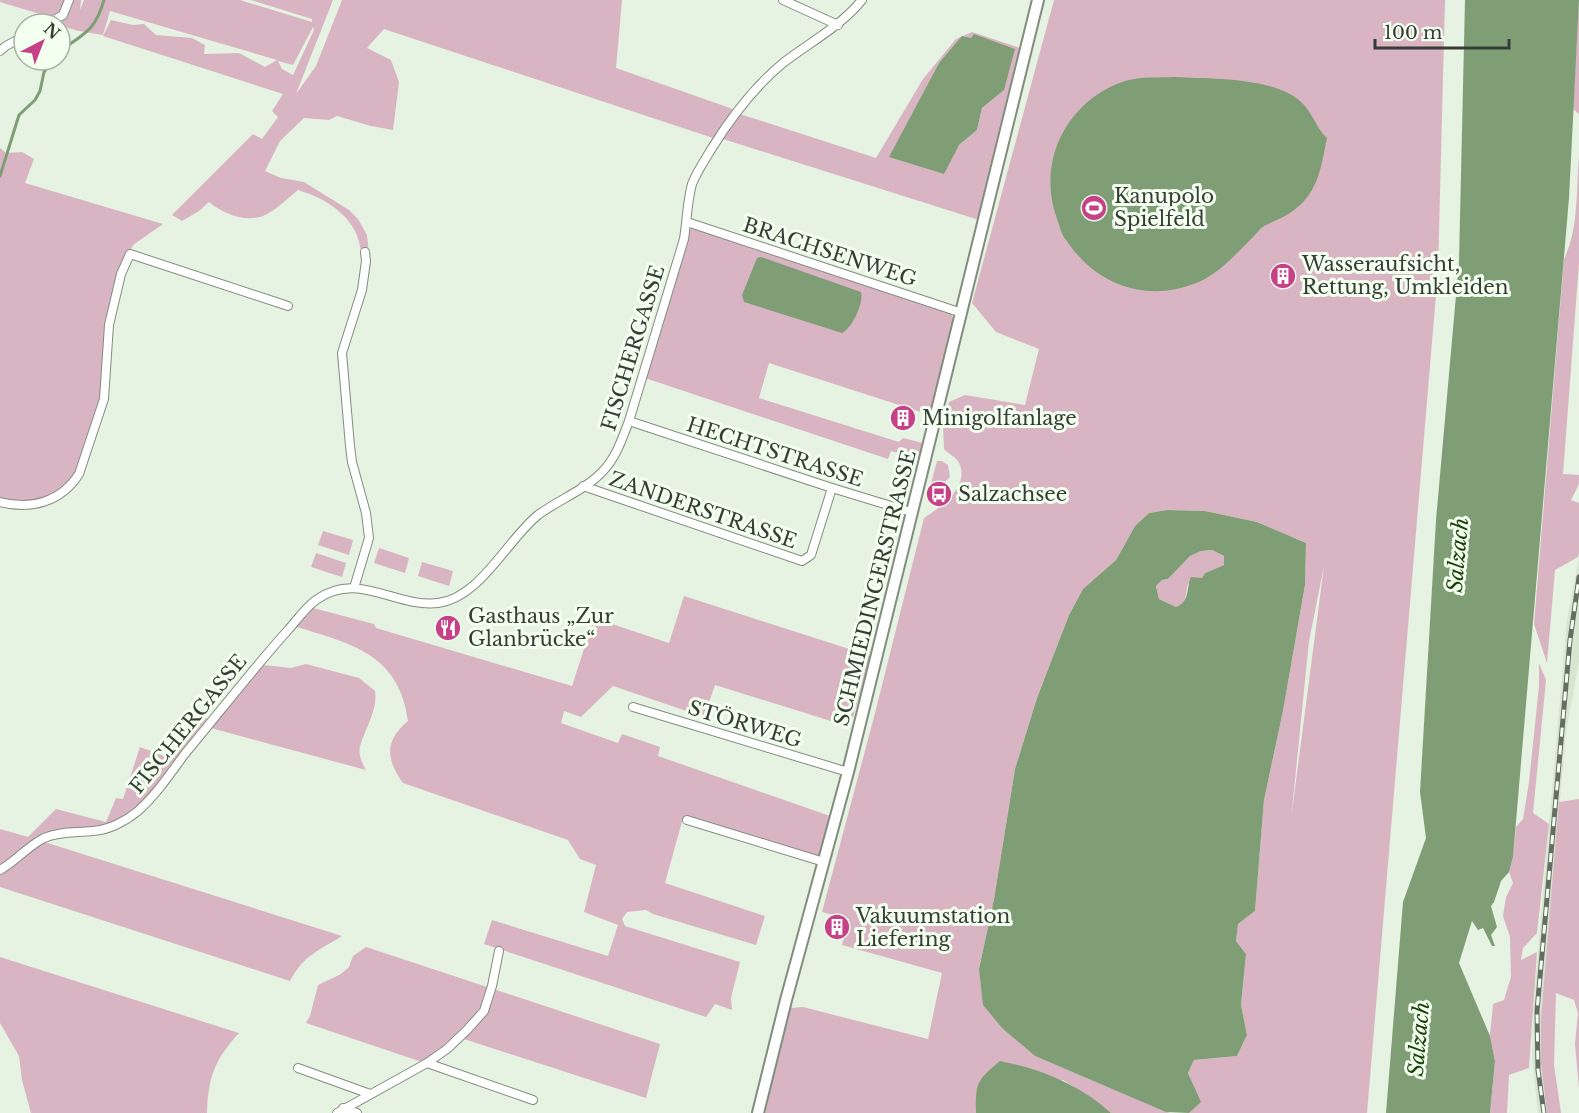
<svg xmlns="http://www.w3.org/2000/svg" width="1579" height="1113" font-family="'Libre Baskerville',serif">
<rect width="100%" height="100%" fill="#e6f2e2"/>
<polygon fill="#d6e6d0" points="1579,558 1579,662 1566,731 1541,1018 1541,1064 1547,1113 1538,1113 1532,1057 1535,986 1564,654 1567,620"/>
<g fill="#d9b5c4" fill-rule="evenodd">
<path d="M0,0H81L80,10L84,0H240L312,22V19L251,0H333L296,94L316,66L342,0H622L616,68L730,108L740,114L876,158L923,79L956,39L972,32L1023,49L979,220L723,139L713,138L384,29L367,48L391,60L399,82L393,130L371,126L337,116L329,120L304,118L280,141L265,171L281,178L304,182L349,210L358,219L367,235L369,254L363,262C361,253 360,241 356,233C345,210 321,197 298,190C288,198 275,211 263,216C245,223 222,213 209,202L199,211L182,221L172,215L253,134L262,139L278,117L272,111L283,94L103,36L111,20L133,25L144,24L156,35L192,38L205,45L204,54L239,53L265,67L277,60L110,11L103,35C88,32 63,31 53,18L0,2ZM313,27L314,30L293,75L282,69L278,61L293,65ZM971,38L1004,90L982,108L977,130L959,145L890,157L939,63Z"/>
<path d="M1054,0H1445L1438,271L1367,1113H1189L1200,1102L1188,1073L1194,1060L1237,1056L1247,1035L1241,1005L1246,954L1236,941L1238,924L1255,911L1264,800L1283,711L1305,585L1306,543L1257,522L1205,511L1167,510L1149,513L1135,526L1116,560L1083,589L1069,615L1037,698L1015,769L994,899L979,969L1003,1029L1035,1056L1170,1113H1111L1063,1080L976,1103V1113H765L790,1008L803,1007L928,1039L942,973L842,945L849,919L822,912L874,717L924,518C941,507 972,485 958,461C955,457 948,453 944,449L943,426L949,402L965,395L1025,405L1039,349L996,332L972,303ZM1324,566L1291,819V820L1309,641Z"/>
<polygon points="1579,0 1579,114 1573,109"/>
<polygon points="0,148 6,153 22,152 34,159 25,183 163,224 133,245 119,273 100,406 76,475 51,497 35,504 0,500"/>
<path d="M1579,156V263L1563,474L1579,475V484L1571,500L1579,503V552L1578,557L1555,570L1547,663L1534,624L1564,259C1579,229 1576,189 1579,156Z"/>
<path d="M693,227L951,313C959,326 935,397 930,415L769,363L759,398L899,442L903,438L923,443L920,459L891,451L888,459L645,378L688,232Z"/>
<polygon points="937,461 942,461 948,465 950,477 927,499"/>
<polygon points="323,531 353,540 349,555 318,545"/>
<polygon points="379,548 409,558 405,573 374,563"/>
<path d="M1212,550L1224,556V565L1205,573L1202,578L1188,584C1185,594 1188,603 1176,607L1159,599L1156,586L1162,580L1168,579L1190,556L1201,551Z"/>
<polygon points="316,553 346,563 342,577 311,567"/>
<polygon points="422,562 453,571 449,586 418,576"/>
<path d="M684,596L871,656L850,727L715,685L704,717L613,686L581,717L564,711L561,723L618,743L622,734L660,747L658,756L830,816L818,858L683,818L665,883L765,916L756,945L653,914L646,910L627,912L622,919L625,926L740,962L731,998L732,1010L715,1004L706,1017L484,944L492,920L608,956L618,925L584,912L596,865L580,859L568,840L403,783C386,759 384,741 408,721C399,654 352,644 297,627L313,608L374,624L376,628L572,686L594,618L669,643Z"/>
<polygon points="1539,663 1546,680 1533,813 1549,824 1537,933 1523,948 1521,960 1537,952 1529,1068 1509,1075 1507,1113 1490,1113 1495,1061 1490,1036 1493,1004 1504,1000 1511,977 1510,937 1503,916 1506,897 1513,883 1509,872 1513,857 1516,827 1523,819 1529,782 1539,686"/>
<path d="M306,664L359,678L375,691C379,715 356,741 360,756C361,761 364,766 366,770L211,728L263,665L291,668Z"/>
<path d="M204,718L210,719L141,804C128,813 115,823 100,827C79,831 54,828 35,839L342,936C318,951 304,955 290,981L0,887V829L28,837L56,809L106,822L116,798L123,799L140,747L172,759Z"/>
<polygon points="1579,799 1579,1089 1575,1044 1578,1013 1574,1000 1556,993 1554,1065 1561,1113 1547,1113 1541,1064 1541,1018 1558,813 1559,802"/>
<polygon points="366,947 660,1044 646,1098 464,1039 459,1034 422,1062 306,1023 310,1016 318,985 341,974 349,967 353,956"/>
<path d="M0,957L239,1033C215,1059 208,1077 207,1113H31L22,1080L19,1056L0,1023Z"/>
</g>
<g fill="#809e76" fill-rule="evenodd">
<polygon points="1465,0 1579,0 1569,198 1513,857 1509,872 1501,881 1494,902 1491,906 1497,927 1491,935 1495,946 1492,946 1483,928 1478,930 1472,921 1459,963 1490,1036 1495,1061 1490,1113 1386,1113 1403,902 1426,838 1420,792 1436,520 1459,262"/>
<polygon points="974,34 1015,49 1004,90 982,108 977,130 959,145 944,174 889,157 939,63 962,36 971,38"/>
<path d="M1175,77C1211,79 1273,77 1300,101C1313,112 1315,127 1327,138C1321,168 1318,195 1290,213C1282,218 1274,221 1266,225C1261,227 1257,233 1253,237C1238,252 1223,269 1205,279C1152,305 1098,288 1066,240C1061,234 1060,226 1057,219C1036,161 1067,100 1125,81C1141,76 1159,78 1175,77Z"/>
<path d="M761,257L861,292C864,303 852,328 842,333L744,302L742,295L757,258Z"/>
<path d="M1167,510L1205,511L1257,522L1306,543L1305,585L1283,711L1264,800L1255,911L1238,924L1236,941L1246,954L1241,1005L1247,1035L1237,1056L1194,1060L1188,1073L1201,1102L1189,1113L1166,1112L1035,1056L1003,1029L983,1005L979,969L994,899L1015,769L1037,698L1069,615L1083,589L1116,560L1135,526L1149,513ZM1212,550L1224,556V565L1205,573L1202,578L1191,577C1186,588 1190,602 1176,607L1159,599L1156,586L1162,580L1168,579L1190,556L1201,551Z"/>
<path d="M1000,1061C1041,1069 1080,1085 1111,1113H976C975,1083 977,1080 1000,1061Z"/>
</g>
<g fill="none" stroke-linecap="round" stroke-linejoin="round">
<g stroke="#809e76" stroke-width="3">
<path d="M60,51C85,33 95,31 104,0"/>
<polyline points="0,176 19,115 35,100 40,91 44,72 53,60"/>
</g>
<g stroke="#828d7e" stroke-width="10">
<g id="street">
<polyline points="783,0 838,25"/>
<polyline points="47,24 63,15 69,0"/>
<polyline points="0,51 6,46 24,36"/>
<polyline points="687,222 962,313"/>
<polyline points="629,421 832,488 911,512"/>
<polyline points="583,486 802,561 811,555 832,488"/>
<path d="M0,502C31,510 61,502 79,474L104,399L109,325L121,274L130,254L288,306"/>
<polyline points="354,588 369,538 366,513 352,462 350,446 342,353 362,290 366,261 365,252"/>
<polyline points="633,707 848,772"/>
<polyline points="687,820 824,862"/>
<path d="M0,870C16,861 28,846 44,838C60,831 77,833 93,831C109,830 126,821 138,811C156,795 170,774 184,755C219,713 252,670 288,630C297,620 305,608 316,600C358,570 395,608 438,603C480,598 507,540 538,515C558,500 585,490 602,472C616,458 622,439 629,421L684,239C687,220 687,203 692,184C697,171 705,160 712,148C732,116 754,87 783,63C810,42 840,27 862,0"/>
<polyline points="427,1063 533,1100"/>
<polyline points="298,1068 370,1094"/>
<polyline points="343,1108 357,1113"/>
<polyline points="337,1113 427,1063 447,1049 467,1030 484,1011 492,986 499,951"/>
</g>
</g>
<g stroke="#828d7e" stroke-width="14">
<polyline id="secondary" points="758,1113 786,1000 848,772 1038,0"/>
</g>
<use href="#street" stroke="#fff" stroke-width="8"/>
<use href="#secondary" stroke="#fff" stroke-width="10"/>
<g stroke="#666d64" stroke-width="5">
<polyline id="rail" points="1544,1113 1538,1070 1537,1011 1570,640 1579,577"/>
</g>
<use href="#rail" stroke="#f3ffef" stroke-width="3" stroke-dasharray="9" stroke-linecap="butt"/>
</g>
<defs>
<g id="stadium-disc" transform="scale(1.35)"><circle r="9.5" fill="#c64288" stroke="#f3ffef"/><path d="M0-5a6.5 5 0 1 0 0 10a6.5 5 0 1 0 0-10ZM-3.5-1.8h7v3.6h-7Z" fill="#fff"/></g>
<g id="building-disc" transform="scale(1.35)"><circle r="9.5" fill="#c64288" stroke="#f3ffef"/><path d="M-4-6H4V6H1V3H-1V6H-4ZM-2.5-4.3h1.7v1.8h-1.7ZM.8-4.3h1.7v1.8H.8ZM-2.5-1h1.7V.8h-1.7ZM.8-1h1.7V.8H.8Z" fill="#fff"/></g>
<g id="bus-disc" transform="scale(1.35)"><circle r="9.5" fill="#c64288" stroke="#f3ffef"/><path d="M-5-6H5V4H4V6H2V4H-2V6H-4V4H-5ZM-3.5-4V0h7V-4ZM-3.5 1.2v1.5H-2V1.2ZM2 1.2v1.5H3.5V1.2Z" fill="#fff"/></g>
<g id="restaurant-disc" transform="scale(1.35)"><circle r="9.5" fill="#c64288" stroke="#f3ffef"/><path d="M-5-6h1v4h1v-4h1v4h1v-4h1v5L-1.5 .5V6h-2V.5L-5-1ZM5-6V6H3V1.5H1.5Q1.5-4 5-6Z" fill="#fff"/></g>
</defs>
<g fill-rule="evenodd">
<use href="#stadium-disc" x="1094" y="208"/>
<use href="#building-disc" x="1283" y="276"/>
<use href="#building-disc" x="903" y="418"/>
<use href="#bus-disc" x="939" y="494"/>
<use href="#restaurant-disc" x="448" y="628"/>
<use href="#building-disc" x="837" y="927"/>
</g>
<g text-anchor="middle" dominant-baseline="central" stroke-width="6" stroke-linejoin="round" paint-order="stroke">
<g font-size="20" fill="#373c36" stroke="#f3ffef" text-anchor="start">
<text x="1114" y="196">Kanupolo<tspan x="1114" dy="23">Spielfeld</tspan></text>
<text x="1302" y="264">Wasseraufsicht,<tspan x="1302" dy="23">Rettung, Umkleiden</tspan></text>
<text x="922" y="418">Minigolfanlage</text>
<text x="958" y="494">Salzachsee</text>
<text x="468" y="616">Gasthaus „Zur<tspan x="468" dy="23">Glanbrücke“</tspan></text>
<text x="856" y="916">Vakuumstation<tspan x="856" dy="23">Liefering</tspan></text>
</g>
<g font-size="20" fill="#373c36" stroke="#f3ffef">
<text transform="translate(830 252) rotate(18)">BRACHSENWEG</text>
<text transform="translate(633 348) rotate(-73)">FISCHERGASSE</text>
<text transform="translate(775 452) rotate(18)">HECHTSTRASSE</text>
<text transform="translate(703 510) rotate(19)">ZANDERSTRASSE</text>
<text transform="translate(875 588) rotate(-76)">SCHMIEDINGERSTRASSE</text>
<text transform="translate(188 724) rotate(-51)">FISCHERGASSE</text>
<text transform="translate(745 724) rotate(17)">STÖRWEG</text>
</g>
<g font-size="21" font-style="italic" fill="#194206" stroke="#f3ffef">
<text transform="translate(1458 555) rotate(-85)">Salzach</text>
<text transform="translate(1419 1039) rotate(-85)">Salzach</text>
</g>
</g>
<g transform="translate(42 42) rotate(42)"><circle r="28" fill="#f3ffef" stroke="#a8b1a5" stroke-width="1.5"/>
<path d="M0-4.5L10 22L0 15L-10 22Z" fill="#c64288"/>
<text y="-9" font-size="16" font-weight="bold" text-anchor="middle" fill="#373c36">N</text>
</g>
<path d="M1375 39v9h134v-9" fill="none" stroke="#373c36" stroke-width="3"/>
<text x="1384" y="39" font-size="18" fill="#373c36" stroke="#f3ffef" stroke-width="4.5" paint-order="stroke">100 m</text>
</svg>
